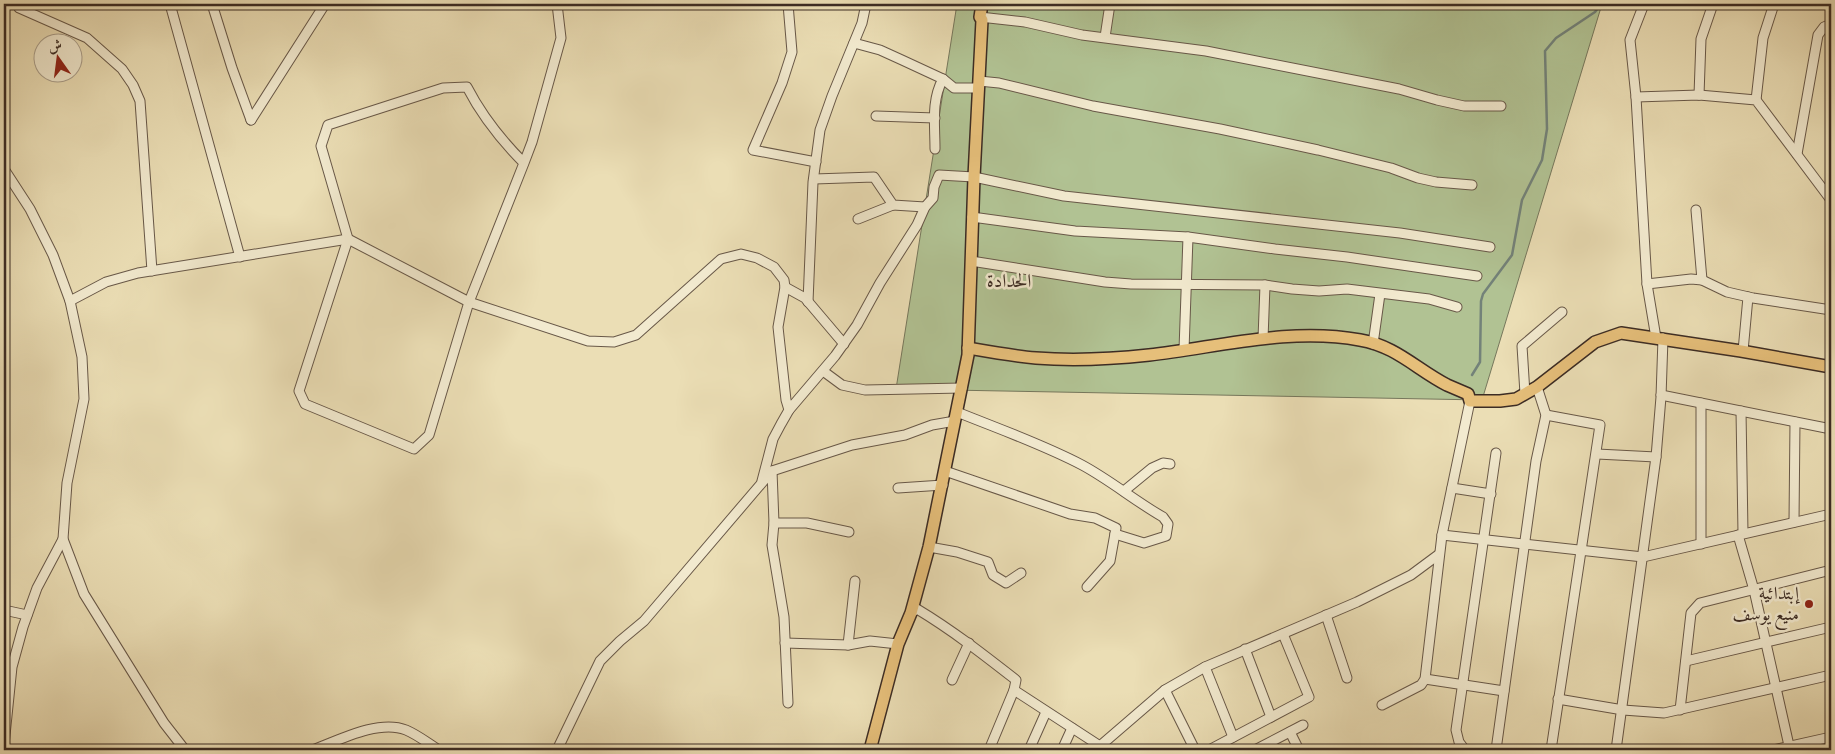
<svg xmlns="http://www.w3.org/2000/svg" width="1835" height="754" font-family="'IM FELL English',Amiri,serif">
<rect width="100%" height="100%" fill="#ebdeb5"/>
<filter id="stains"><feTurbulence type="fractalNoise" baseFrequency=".004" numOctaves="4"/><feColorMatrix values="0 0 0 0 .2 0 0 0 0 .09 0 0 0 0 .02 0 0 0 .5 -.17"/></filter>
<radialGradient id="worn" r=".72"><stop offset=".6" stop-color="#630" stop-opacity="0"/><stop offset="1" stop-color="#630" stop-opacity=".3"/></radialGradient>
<polygon fill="#b1c293" stroke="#76775c" points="957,4 1602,4 1482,400 896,389"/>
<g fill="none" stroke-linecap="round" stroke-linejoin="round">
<polyline stroke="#738279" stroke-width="2.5" points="1472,375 1480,362 1481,301 1483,294 1512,255 1522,200 1542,160 1547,129 1545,51 1556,38 1595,12 1601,4"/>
<g stroke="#685848" stroke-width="11">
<g id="minor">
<polyline points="21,4 19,8 87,38 122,69 133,85 140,101 152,271"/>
<polyline points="170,4 240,257"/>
<polyline points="212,4 232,68 251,120"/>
<polyline points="788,4 792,52 782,83 753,150 816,162"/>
<polyline points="1644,4 1630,40 1636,97 1647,284 1656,338"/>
<polyline points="980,17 1025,22 1082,35 1206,51 1399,89 1437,100 1464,106 1501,106"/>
<polyline points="1105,37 1110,4"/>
<polyline points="854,43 880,50 902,60 943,79 954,88 979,88"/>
<polyline points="979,81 999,83 1093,106 1220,129 1318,150 1391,168 1418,178 1436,182 1472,185"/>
<polyline points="1699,95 1701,39 1713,4"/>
<polyline points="1636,97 1699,95 1756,100 1831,200"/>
<polyline points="1756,100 1763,38 1774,4"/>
<polyline points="876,116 935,118"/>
<polyline points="251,120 325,4"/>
<path d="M935,149C935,125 931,100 943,79"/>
<polyline points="1797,154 1818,35 1824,27 1831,24"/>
<path d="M524,163C501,140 482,116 467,87L443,88L328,125L321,146L348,239L299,391L305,404L414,449L429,435L469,302L524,163L532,142L561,38L557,4"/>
<polyline points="4,169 30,209 53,255 70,301 82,357 84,399 67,483 63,539 84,594 164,723 185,750"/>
<polyline points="814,179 874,177 893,205 925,207"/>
<polyline points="1696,210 1702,280"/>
<polyline points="972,217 1075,231 1188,237 1275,249 1347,257 1477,276"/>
<polyline points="858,219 893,205"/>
<polyline points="971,261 1105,282 1131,284 1265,285 1292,289 1319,291 1347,289 1429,299 1457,307"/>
<polyline points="1647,284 1691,279 1702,280 1727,292 1753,298 1831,310"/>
<polyline points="785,287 805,298 844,344"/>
<polyline points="70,301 106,282 138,273 348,239 469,302 588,341 614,342 636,335 721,259 741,254 757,258 774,267 784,280 785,287 778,327 786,400 789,410"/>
<polyline points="808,302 813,182 820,130 832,96 862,23 866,4"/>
<polyline points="1263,339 1265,285"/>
<polyline points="1373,344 1380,294"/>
<polyline points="1184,350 1188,237"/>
<polyline points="1743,351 1748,297"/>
<polyline points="823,371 842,385 865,390 962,388"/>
<polyline points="1525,394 1522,346 1562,312"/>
<polyline points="1661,395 1831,429"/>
<polyline points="1741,411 1743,533"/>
<path d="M957,412C999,429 1042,444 1082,465C1110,480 1135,501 1163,517L1168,524L1166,536L1144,543L1115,534"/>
<polyline points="1546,415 1600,425 1551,750"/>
<polyline points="1597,454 1656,457"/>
<polyline points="772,471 774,523 772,545 784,617 788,703"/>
<polyline points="945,471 1070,514 1095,518 1116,528 1110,561 1087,587"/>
<polyline points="762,481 773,439 781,424 789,410 835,356 857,325 880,283 917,225 925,207 933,198 934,187 939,175 974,177 1064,196 1400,233 1490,247"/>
<polyline points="898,488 943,485"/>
<polyline points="1452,488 1491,494"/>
<polyline points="1124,491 1152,468 1163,463 1170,464"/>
<polyline points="1794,522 1795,422"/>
<polyline points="774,523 807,523 849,532"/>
<polyline points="1442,535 1643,557 1831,514"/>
<polyline points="1738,535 1754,590 1790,750"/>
<polyline points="1701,544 1701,403"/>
<polyline points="929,547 957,552 988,562 993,575 1006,583 1021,573"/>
<polyline points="4,610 27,615"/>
<path d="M911,613L917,609C952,630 984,655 1016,680L1014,690L1100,746L1101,750"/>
<polyline points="1326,615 1347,678"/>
<polyline points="785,643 848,645 870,641 898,644"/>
<polyline points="848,645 855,581"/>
<polyline points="1245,649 1271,717"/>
<polyline points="1686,661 1831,627"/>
<polyline points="1205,667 1233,737"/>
<polyline points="1425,679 1504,691"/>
<polyline points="952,680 969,643"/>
<polyline points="1165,690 1195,750"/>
<polyline points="1558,699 1623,710 1664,713 1831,675"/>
<polyline points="1382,705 1421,685 1425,679 1442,535 1470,401"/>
<polyline points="1680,710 1691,613 1700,603 1831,570"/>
<polyline points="1290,732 1299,750"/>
<polyline points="4,745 12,667 23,627 37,588 63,539"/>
<polyline points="1100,746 1165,690 1205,667 1357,602 1411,575 1438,555"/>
<path d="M313,750C339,740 379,719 406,730C418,735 429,744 439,750"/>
<polyline points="557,750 600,661 620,641 644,621 772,471 852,445 905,435 932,425 955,421"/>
<polyline points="989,750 1014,690"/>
<polyline points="1029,750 1046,712"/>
<polyline points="1062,750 1072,728"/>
<polyline points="1209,750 1309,697 1283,634"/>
<polyline points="1255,750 1303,725"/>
<polyline points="1465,750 1459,742 1456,730 1496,453"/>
<polyline points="1496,750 1536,461 1546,415 1537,387"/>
<polyline points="1616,750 1656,457 1661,397 1663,338"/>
<polyline points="1773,750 1831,737"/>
</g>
</g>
<g stroke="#3c2c24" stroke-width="14">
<g id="major">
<path d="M968,348C991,352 1013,356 1036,358C1073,361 1112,359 1149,355C1219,347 1290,327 1360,340C1396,346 1416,369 1447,385C1454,388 1461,391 1468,394L1470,401H1500L1516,399L1537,387L1595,342L1621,333L1741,351L1831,367"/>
<polyline points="870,750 898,644 911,613 929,547 968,355 974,177 982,20 980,17 982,4"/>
</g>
</g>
<use href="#minor" stroke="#f2eacf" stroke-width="9"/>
<use href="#major" stroke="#e6bf7a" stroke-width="11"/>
</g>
<circle fill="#8f2418" stroke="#f2eacf" stroke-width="2" cx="1809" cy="604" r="5"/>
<g text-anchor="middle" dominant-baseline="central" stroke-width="5" stroke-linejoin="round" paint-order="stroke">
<g font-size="18" fill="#3c2c24" stroke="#f2eacf" text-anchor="end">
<text x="1799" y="594">إبتدائية<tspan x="1799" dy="21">منيع يوسف</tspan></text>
</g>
<g font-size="19" fill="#3c2c24" stroke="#f2eacf">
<text x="1009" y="282">الحدادة</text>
</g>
</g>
<rect width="1835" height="754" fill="none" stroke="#ebdeb5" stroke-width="20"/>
<rect x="5" y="5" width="1825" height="744" fill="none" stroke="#3c2c24" stroke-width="2.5"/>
<rect x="10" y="10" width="1815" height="734" fill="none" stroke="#3c2c24"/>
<g transform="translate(58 58) rotate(346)"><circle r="24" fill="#f2eacf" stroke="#a99e8b"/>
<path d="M0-4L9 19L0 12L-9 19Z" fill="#8f2418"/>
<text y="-8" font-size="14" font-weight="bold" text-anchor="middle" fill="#3c2c24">ش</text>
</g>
<rect width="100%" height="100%" filter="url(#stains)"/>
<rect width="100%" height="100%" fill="url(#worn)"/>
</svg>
